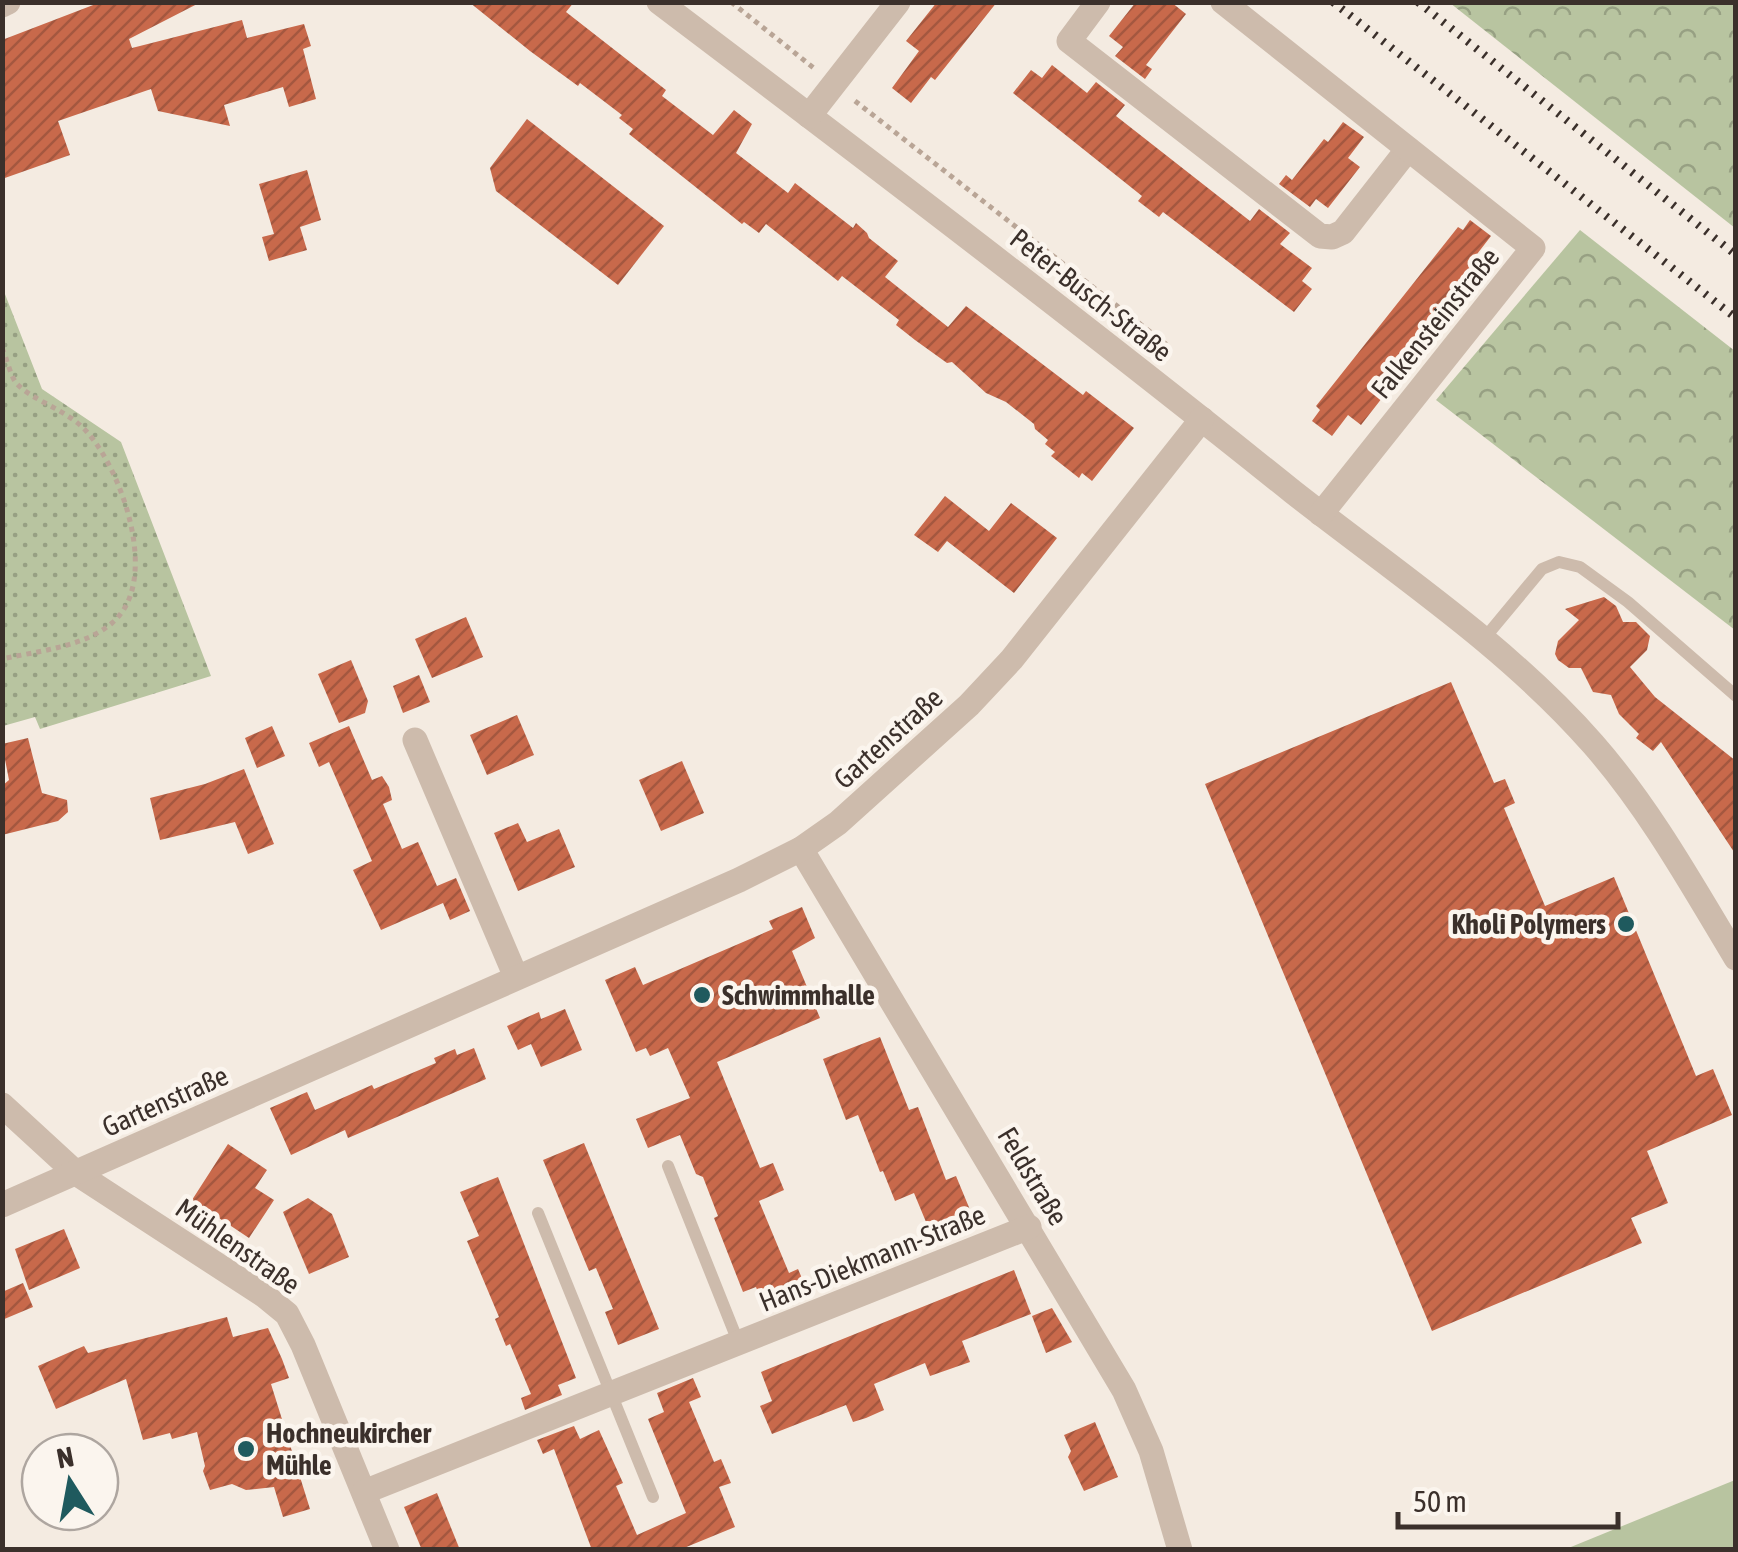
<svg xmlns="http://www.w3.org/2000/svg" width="1738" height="1552" font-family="'Asap Condensed',sans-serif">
<defs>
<pattern id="grass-dots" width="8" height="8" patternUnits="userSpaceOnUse" patternTransform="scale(2.5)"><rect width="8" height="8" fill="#b8c4a0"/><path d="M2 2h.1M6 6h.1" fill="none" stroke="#97a083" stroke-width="1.8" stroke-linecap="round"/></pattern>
<pattern id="forest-crowns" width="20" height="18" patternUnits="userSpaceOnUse" patternTransform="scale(2.5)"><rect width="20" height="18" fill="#b8c4a0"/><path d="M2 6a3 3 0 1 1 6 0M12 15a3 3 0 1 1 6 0" fill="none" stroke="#97a083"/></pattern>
<pattern id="building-hatch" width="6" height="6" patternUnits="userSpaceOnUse" patternTransform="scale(2.5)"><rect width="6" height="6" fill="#c8694b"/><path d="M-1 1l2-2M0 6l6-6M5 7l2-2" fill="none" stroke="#a4573f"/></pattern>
</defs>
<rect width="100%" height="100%" fill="#f4ebe1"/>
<polygon fill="url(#grass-dots)" points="3,289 42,389 121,442 211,676 40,729 35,717 3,726"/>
<g fill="url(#forest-crowns)">
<polygon points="1450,3 1735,3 1735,228"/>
<polygon points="1580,230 1735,351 1735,630 1436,400"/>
</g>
<polygon fill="#b8c4a0" points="1735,1480 1735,1549 1566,1549"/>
<g fill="url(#building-hatch)">
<polygon points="101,2 201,2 129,39 132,48 242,20 247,38 304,24 311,46 303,49 316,99 289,107 283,87 224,105 230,126 158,111 151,89 58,121 70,155 2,179 2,40"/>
<polygon points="469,2 574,2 566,12 666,90 662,96 713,135 734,110 752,124 736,153 788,193 795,183 853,228 856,223 867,233 869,238 898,261 885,277 948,327 966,306 1083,395 1086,391 1134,428 1092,481 1082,473 1079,478 1051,456 1055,452 1045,444 1048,440 1035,429 1034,424 1006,402 986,393 952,362 947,363 915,340 896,325 899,320 842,276 838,281 766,224 759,233 744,222 742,224 629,134 633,129 619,118 622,115 580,83 578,86 530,51"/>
<polygon points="937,2 997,2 935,80 931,77 911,103 892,88 919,51 906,41"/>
<polygon points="1136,2 1171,2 1186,14 1146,65 1152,69 1145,79 1115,56 1123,47 1109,36"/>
<polygon points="1052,65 1087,93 1096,82 1125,105 1116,116 1250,221 1259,209 1290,233 1280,244 1312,268 1302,281 1312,289 1294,312 1163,212 1159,217 1138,201 1142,196 1013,93 1031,70 1042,78"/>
<polygon points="527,119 664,226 618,285 496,191 490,168"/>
<polygon points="1343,122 1364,137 1348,158 1360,167 1328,208 1316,199 1310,207 1279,184 1286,175 1292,180 1324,139 1328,142"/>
<polygon points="307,170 321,220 300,227 307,250 269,261 262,237 274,234 259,184"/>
<polygon points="1470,220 1491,236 1474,258 1485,266 1361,425 1348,415 1332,436 1312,421 1320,410 1316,406 1458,227 1463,230"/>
<polygon points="945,496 989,531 1011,503 1057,538 1014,593 947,541 938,552 914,535"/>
<polygon points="1604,597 1616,606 1623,622 1636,622 1650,636 1647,650 1630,667 1655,697 1736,761 1736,855 1661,742 1653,751 1636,738 1639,734 1619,714 1611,695 1593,692 1581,668 1569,668 1558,660 1555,654 1558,641 1579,620 1565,609"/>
<polygon points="466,617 483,657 432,678 415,639"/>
<polygon points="351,660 368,701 365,713 339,723 318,674"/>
<polygon points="419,675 430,702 403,713 393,686"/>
<polygon points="1451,682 1494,783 1505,779 1515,803 1504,808 1545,906 1614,877 1696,1076 1713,1069 1732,1115 1647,1151 1668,1203 1631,1218 1642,1243 1432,1331 1205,784"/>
<polygon points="517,715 534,755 487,775 470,735"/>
<polygon points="272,726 285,756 257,768 245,738"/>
<polygon points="349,726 372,780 382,776 389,787 392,800 383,804 402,849 418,842 437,886 456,878 470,911 450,920 443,903 381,930 353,870 372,861 329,762 319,767 309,743"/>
<polygon points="28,738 42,793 67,800 68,812 58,821 2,835 2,786 9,780 2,744"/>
<polygon points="682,761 704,813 661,831 639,780"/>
<polygon points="244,769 274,844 248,854 235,822 160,840 150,798 205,784"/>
<polygon points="518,823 527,842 559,829 575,867 518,891 494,833"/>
<polygon points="802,907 815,938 792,951 820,1018 717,1062 760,1168 773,1163 784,1190 759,1201 789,1273 798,1269 807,1290 764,1308 756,1287 743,1292 714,1218 718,1216 703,1177 696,1174 680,1135 648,1148 636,1119 690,1098 668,1048 650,1056 646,1048 636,1052 605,980 635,967 643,985 773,929 769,921"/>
<polygon points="565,1009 582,1050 541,1067 531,1044 518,1050 507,1026 539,1012 541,1019"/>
<polygon points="880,1037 909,1110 918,1107 946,1180 956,1176 973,1217 931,1234 914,1193 895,1201 883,1171 880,1172 858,1115 846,1120 823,1059"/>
<polygon points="474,1048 486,1079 348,1138 345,1130 291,1155 270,1108 307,1092 315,1110 372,1085 374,1089 436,1063 434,1058 455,1049 457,1055"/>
<polygon points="584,1143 659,1329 618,1345 605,1312 613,1309 596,1268 589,1271 543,1160"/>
<polygon points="228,1144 267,1170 255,1188 274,1200 249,1238 192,1200"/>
<polygon points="498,1177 576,1378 558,1385 562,1395 525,1410 521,1398 531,1394 510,1344 506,1346 495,1319 499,1317 467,1241 479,1236 460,1192"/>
<polygon points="308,1198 332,1214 349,1257 309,1274 283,1212"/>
<polygon points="64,1229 80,1268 29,1290 15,1249"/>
<polygon points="1014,1270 1031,1314 962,1341 970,1362 930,1376 925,1363 874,1384 884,1410 866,1418 853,1422 846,1405 772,1434 760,1406 772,1401 761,1372"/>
<polygon points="23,1283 33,1307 2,1320 2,1292"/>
<polygon points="1052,1308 1072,1342 1046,1353 1032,1316"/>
<polygon points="227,1317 233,1337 268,1328 282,1359 289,1378 271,1384 310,1509 283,1517 274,1487 246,1490 232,1484 210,1490 203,1471 205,1466 197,1432 172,1439 170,1433 143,1440 126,1379 56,1409 38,1366 84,1346 88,1353"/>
<polygon points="693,1378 701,1397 689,1402 714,1462 721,1459 731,1483 719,1487 735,1527 679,1550 592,1550 554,1449 543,1454 537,1440 574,1426 580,1439 599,1430 623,1483 616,1486 637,1535 686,1513 648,1419 664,1412 657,1393"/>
<polygon points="1095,1422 1118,1477 1084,1491 1068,1457 1071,1451 1064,1435"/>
<polygon points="437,1493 460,1550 422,1550 404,1507"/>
</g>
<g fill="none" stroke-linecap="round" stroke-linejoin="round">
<g stroke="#b9a596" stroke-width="5" stroke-dasharray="5 5" stroke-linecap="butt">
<polyline points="731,2 815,69"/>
<polyline points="855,101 1167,345 1165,358"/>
<path d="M2,348C7,358 10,376 17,384C33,401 68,410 87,432C123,472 161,582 112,623C84,647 38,651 2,659"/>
</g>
<g stroke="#cdbbac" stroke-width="12">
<polyline points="1483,640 1542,569 1559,562 1580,567 1628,602 1736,696"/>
<polyline points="668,1166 739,1344"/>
<polyline points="538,1213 653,1497"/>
</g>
<g stroke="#cdbbac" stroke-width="25">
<path d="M659,2C872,163 1085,325 1293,492C1395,572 1507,646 1593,744C1650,809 1692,885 1736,958"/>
<polyline points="1098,2 1069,41 1320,236 1332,237 1343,232 1408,149"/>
<polyline points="1223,2 1533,248 1321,514"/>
<polyline points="2,5 8,2"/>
<polyline points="809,116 898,2"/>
<polyline points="415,740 516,977"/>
<polyline points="801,849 1124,1390 1151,1451 1180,1550"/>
<polyline points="2,1105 76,1173 265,1296 287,1314 303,1345 387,1550"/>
<polyline points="2,1205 739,880 801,849 838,823 969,705 1012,659 1202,419"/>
<polyline points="364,1492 1029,1227"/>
</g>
<g stroke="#3b302b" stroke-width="8" stroke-dasharray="2.5 8" stroke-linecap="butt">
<polyline points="1333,2 1736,318"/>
<polyline points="1418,2 1736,255"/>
</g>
</g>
<g fill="#1f5a5e" stroke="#fbf5ee" stroke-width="4">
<circle cx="1626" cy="924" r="10"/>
<circle cx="702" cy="995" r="10"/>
<circle cx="246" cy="1449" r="10"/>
</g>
<g text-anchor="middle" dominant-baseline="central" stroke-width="9" stroke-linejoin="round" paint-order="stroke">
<g font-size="28" fill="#3b302b" stroke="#fbf5ee">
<text transform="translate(1091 295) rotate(38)">Peter-Busch-Straße</text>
<text transform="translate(1435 323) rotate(-51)">Falkensteinstraße</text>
<text transform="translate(888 738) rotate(-42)">Gartenstraße</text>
<text transform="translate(165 1101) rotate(-24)">Gartenstraße</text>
<text transform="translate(1033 1176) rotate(59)">Feldstraße</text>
<text transform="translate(238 1246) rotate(35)">Mühlenstraße</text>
<text transform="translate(872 1258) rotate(-22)">Hans-Diekmann-Straße</text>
</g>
<g font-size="28" font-weight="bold" fill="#3b302b" stroke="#fbf5ee" text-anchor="start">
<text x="1606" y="924" text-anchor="end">Kholi Polymers</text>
<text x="722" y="995">Schwimmhalle</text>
<text x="266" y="1433">Hochneukircher<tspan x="266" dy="32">Mühle</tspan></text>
</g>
</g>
<rect width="1738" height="1552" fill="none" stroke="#3b302b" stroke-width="10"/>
<g transform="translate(70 1482) rotate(349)"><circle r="48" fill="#fbf5ee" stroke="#aea6a0" stroke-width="2.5"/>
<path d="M0-8L18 38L0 25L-18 38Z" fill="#1f5a5e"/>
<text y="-15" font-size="28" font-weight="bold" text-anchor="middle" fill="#3b302b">N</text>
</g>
<path d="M1398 1512v15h220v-15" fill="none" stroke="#3b302b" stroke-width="5"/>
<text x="1413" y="1512" font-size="30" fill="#3b302b" stroke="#fbf5ee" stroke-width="8" paint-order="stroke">50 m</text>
</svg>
